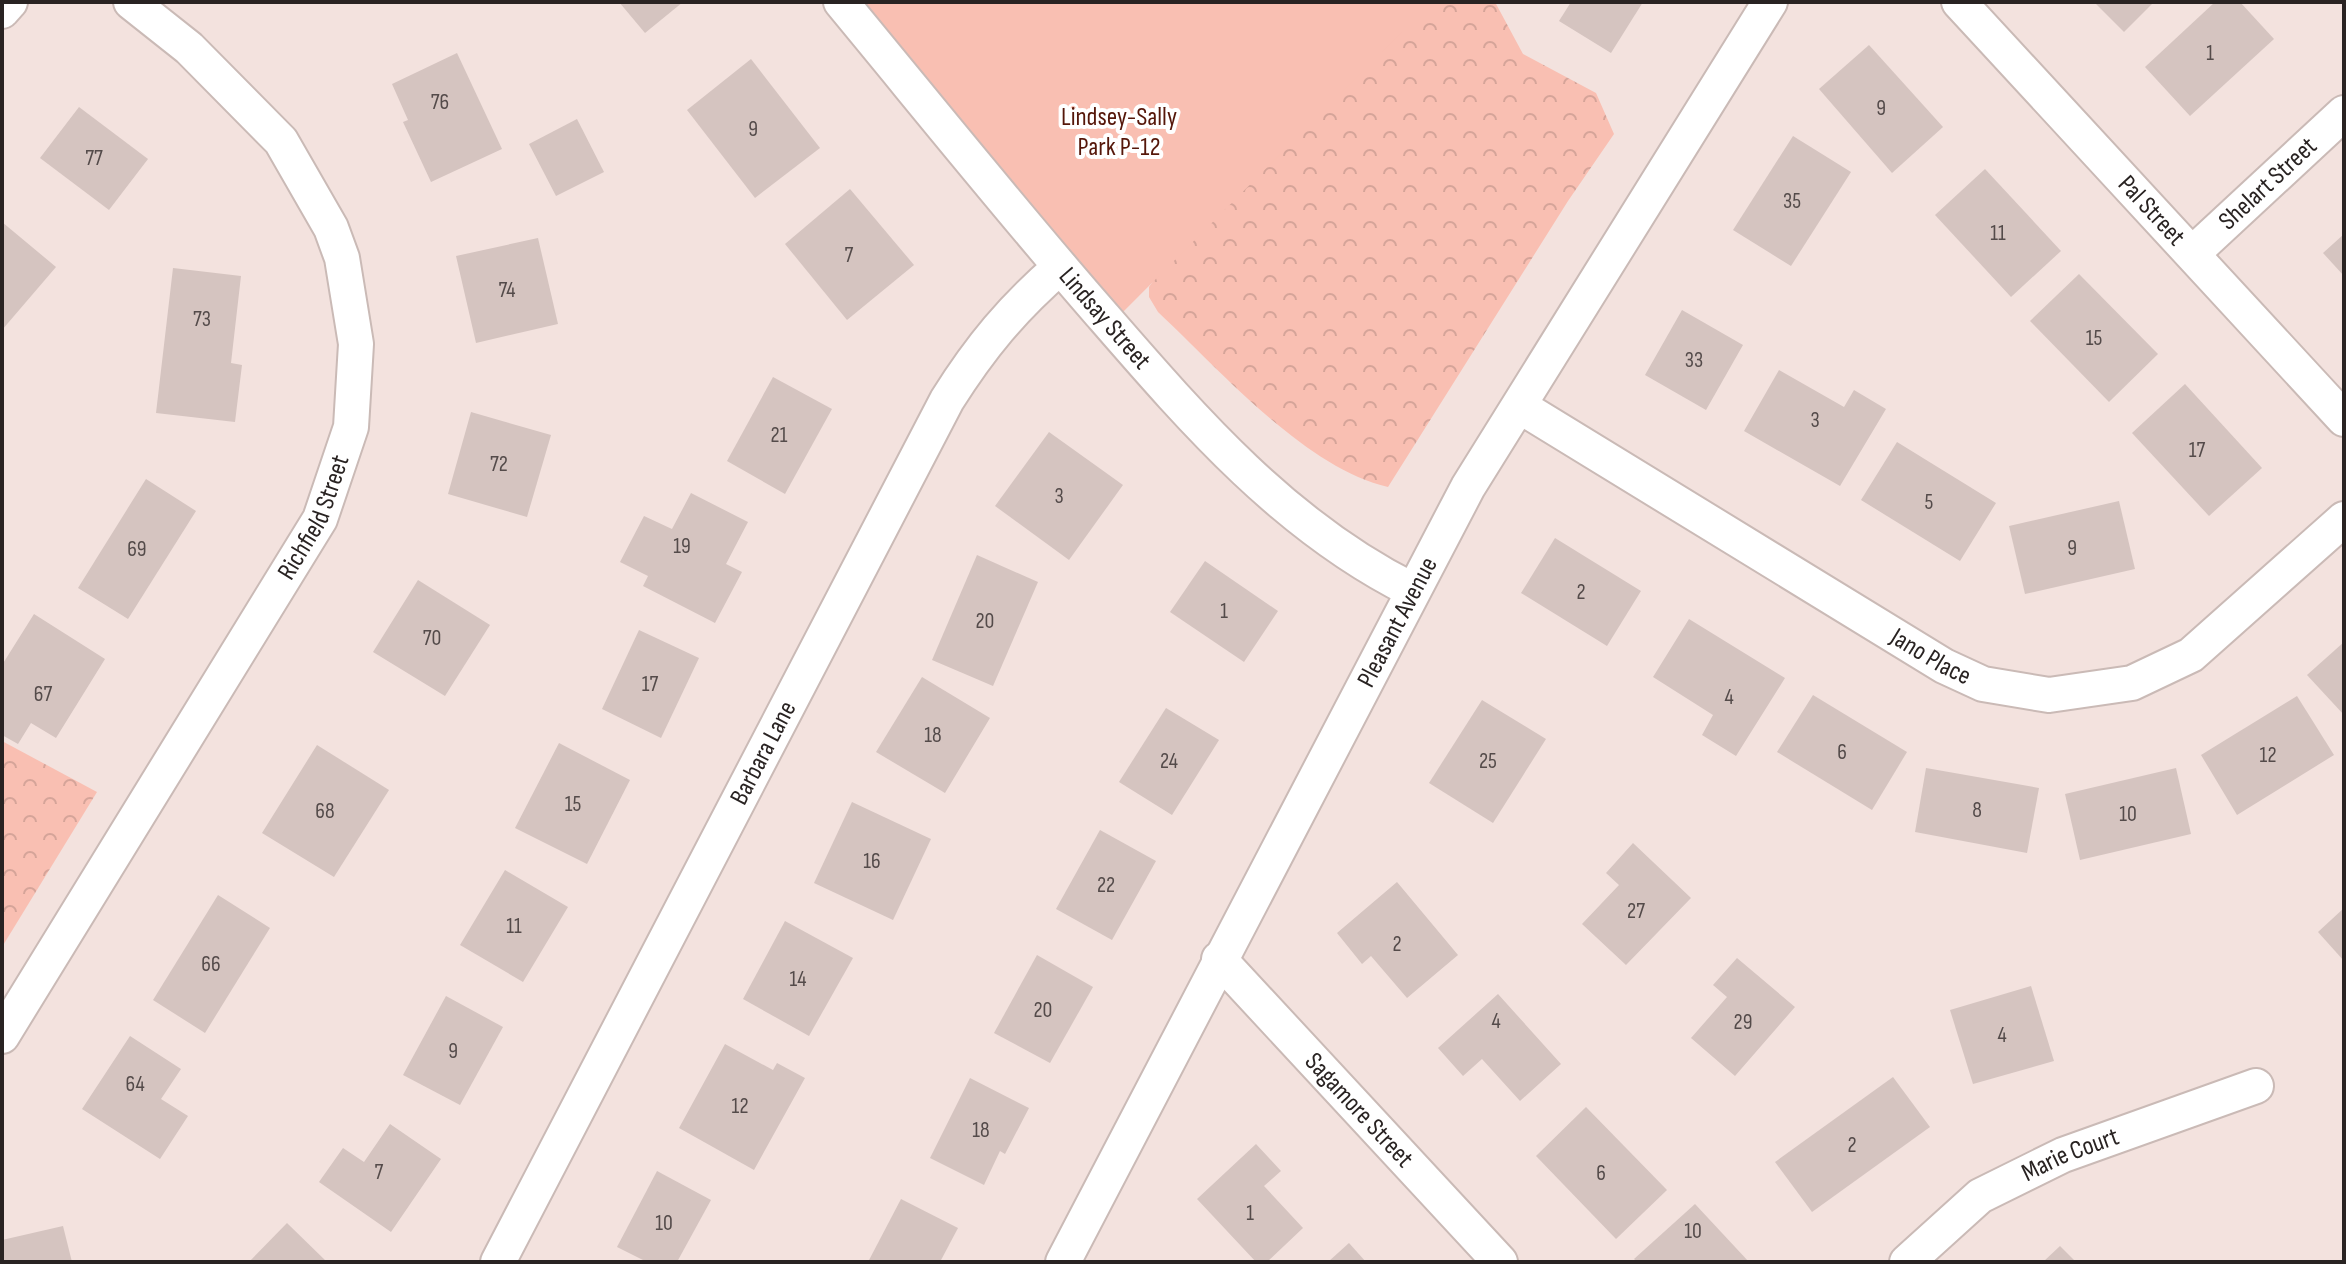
<svg xmlns="http://www.w3.org/2000/svg" width="2346" height="1264" font-family="'Sofia Sans Condensed',sans-serif">
<defs>
<pattern id="forest-crowns" width="20" height="18" patternUnits="userSpaceOnUse" patternTransform="scale(2)"><rect width="20" height="18" fill="#f9bfb2"/><path d="M2 6a3 3 0 1 1 6 0M12 15a3 3 0 1 1 6 0" fill="none" stroke="#d5a499"/></pattern>
</defs>
<rect width="100%" height="100%" fill="#f3e2de"/>
<g fill="url(#forest-crowns)">
<path d="M1349,2H1495L1523,54L1596,93L1614,134L1568,201L1388,487C1305,468 1220,370 1158,312L1149,297V287Z"/>
<polygon points="2,741 97,792 2,947"/>
</g>
<polygon fill="#f9bfb2" points="845,2 1432,2 1110,325"/>
<g fill="#d5c4c0">
<polygon points="619,2 683,2 645,33"/>
<polygon points="1571,2 1643,2 1611,53 1559,21"/>
<polygon points="2094,2 2154,2 2124,32"/>
<polygon points="2215,2 2240,2 2274,39 2190,116 2145,67"/>
<polygon points="1869,45 1943,127 1892,173 1819,89"/>
<polygon points="457,53 502,149 431,182 403,122 408,120 392,84"/>
<polygon points="751,59 820,148 755,198 687,110"/>
<polygon points="79,107 148,159 109,210 40,158"/>
<polygon points="577,119 604,172 556,196 529,144"/>
<polygon points="1793,136 1851,172 1791,266 1733,230"/>
<polygon points="1985,169 2061,251 2011,297 1935,215"/>
<polygon points="850,189 914,265 847,320 785,244"/>
<polygon points="2,222 56,267 2,330"/>
<polygon points="2344,234 2344,276 2323,253"/>
<polygon points="538,238 558,324 476,343 456,256"/>
<polygon points="173,268 241,276 231,363 242,365 235,422 156,413"/>
<polygon points="2079,274 2158,354 2109,402 2030,321"/>
<polygon points="1682,310 1743,345 1706,410 1645,375"/>
<polygon points="1779,370 1844,407 1854,390 1886,409 1840,486 1744,431"/>
<polygon points="773,377 832,409 785,494 727,461"/>
<polygon points="2185,384 2262,468 2209,516 2132,433"/>
<polygon points="471,412 551,435 527,517 448,494"/>
<polygon points="1049,432 1123,485 1069,560 995,506"/>
<polygon points="1897,442 1996,503 1960,561 1861,500"/>
<polygon points="146,479 196,511 128,619 78,588"/>
<polygon points="691,493 748,522 726,564 742,572 715,623 643,586 648,576 620,562 644,516 672,529"/>
<polygon points="2119,501 2135,569 2025,594 2009,526"/>
<polygon points="1555,538 1641,591 1607,646 1521,593"/>
<polygon points="977,555 1038,582 993,686 932,660"/>
<polygon points="1205,561 1278,611 1244,662 1170,612"/>
<polygon points="418,580 490,625 445,696 373,652"/>
<polygon points="34,614 105,659 56,738 31,723 18,744 2,735 2,665"/>
<polygon points="1689,619 1785,678 1736,756 1702,735 1713,715 1653,677"/>
<polygon points="639,630 699,658 661,738 602,709"/>
<polygon points="2344,642 2344,715 2307,675"/>
<polygon points="922,677 990,718 945,793 876,752"/>
<polygon points="1813,695 1907,752 1872,810 1777,752"/>
<polygon points="2297,696 2334,755 2237,815 2201,755"/>
<polygon points="1482,700 1546,739 1493,823 1429,783"/>
<polygon points="1166,708 1219,740 1172,815 1119,782"/>
<polygon points="559,743 630,780 587,864 515,828"/>
<polygon points="317,745 389,790 334,877 262,833"/>
<polygon points="1926,768 2039,788 2027,853 1915,832"/>
<polygon points="2176,768 2191,834 2080,860 2065,794"/>
<polygon points="852,802 931,839 893,920 814,883"/>
<polygon points="1100,830 1156,861 1112,940 1056,909"/>
<polygon points="1633,843 1691,898 1626,965 1582,924 1619,885 1606,873"/>
<polygon points="505,870 568,907 523,982 460,945"/>
<polygon points="1397,882 1458,955 1407,998 1371,956 1362,964 1337,933"/>
<polygon points="218,895 270,928 205,1033 153,1000"/>
<polygon points="2344,908 2344,961 2318,932"/>
<polygon points="785,921 853,958 809,1036 743,999"/>
<polygon points="1037,955 1093,987 1050,1063 994,1033"/>
<polygon points="1737,958 1795,1007 1735,1076 1691,1038 1727,997 1713,985"/>
<polygon points="2031,986 2054,1061 1973,1084 1950,1010"/>
<polygon points="1498,994 1561,1064 1520,1101 1482,1059 1463,1076 1438,1048"/>
<polygon points="446,996 503,1027 460,1105 403,1075"/>
<polygon points="130,1036 181,1069 161,1099 188,1116 160,1159 82,1109"/>
<polygon points="725,1044 773,1070 777,1063 805,1078 754,1170 679,1128"/>
<polygon points="1893,1077 1930,1127 1812,1212 1775,1162"/>
<polygon points="970,1078 1029,1108 1005,1154 1000,1151 984,1185 930,1158"/>
<polygon points="1586,1107 1667,1190 1616,1239 1536,1156"/>
<polygon points="390,1124 441,1159 391,1232 319,1182 343,1148 364,1162"/>
<polygon points="1256,1144 1281,1171 1264,1186 1303,1228 1267,1262 1256,1262 1197,1199"/>
<polygon points="657,1171 711,1200 677,1262 647,1262 617,1247"/>
<polygon points="901,1199 958,1228 940,1262 868,1262"/>
<polygon points="1695,1204 1749,1262 1637,1262 1634,1259"/>
<polygon points="287,1223 327,1262 249,1262"/>
<polygon points="63,1226 72,1262 4,1262 2,1240"/>
<polygon points="1349,1243 1366,1262 1328,1262"/>
<polygon points="2060,1246 2076,1262 2043,1262"/>
</g>
<g fill="none" stroke-linecap="round" stroke-linejoin="round">
<g stroke="#cabab6" stroke-width="38">
<g id="street">
<path id="s1" d="M841,2C927,106 1012,212 1101,314C1193,420 1285,527 1412,590"/>
<path id="s2" d="M1959,2L2344,419"/>
<polyline points="2,11 10,2"/>
<path id="s3" d="M2193,253L2344,113"/>
<path id="s4" d="M1521,407L1944,666L1983,684L2049,695L2132,683L2191,655L2344,519"/>
<path id="s5" d="M1219,959L1500,1262"/>
<path id="s6" d="M2,1036L320,519L351,427L356,344L342,258L331,228L281,141L189,48L131,2"/>
<path id="s7" d="M498,1262L947,400C981,346 1012,309 1060,267"/>
<path id="s8" d="M1063,1262L1468,487L1770,2"/>
<path id="s9" d="M1907,1262L1980,1196L2063,1155L2256,1086"/>
</g>
</g>
<use href="#street" stroke="#fff" stroke-width="34"/>
</g>
<g text-anchor="middle" dominant-baseline="central" stroke-width="8" stroke-linejoin="round" paint-order="stroke">
<g font-size="22" fill="#544b4a">
<text x="2210" y="53">1</text>
<text x="440" y="102">76</text>
<text x="1881" y="108">9</text>
<text x="753" y="129">9</text>
<text x="94" y="158">77</text>
<text x="1792" y="201">35</text>
<text x="1998" y="233">11</text>
<text x="849" y="255">7</text>
<text x="507" y="290">74</text>
<text x="202" y="319">73</text>
<text x="2094" y="338">15</text>
<text x="1694" y="360">33</text>
<text x="1815" y="420">3</text>
<text x="779" y="435">21</text>
<text x="2197" y="450">17</text>
<text x="499" y="464">72</text>
<text x="1059" y="496">3</text>
<text x="1929" y="502">5</text>
<text x="682" y="546">19</text>
<text x="2072" y="548">9</text>
<text x="137" y="549">69</text>
<text x="1581" y="592">2</text>
<text x="1224" y="611">1</text>
<text x="985" y="621">20</text>
<text x="432" y="638">70</text>
<text x="650" y="684">17</text>
<text x="43" y="694">67</text>
<text x="1729" y="697">4</text>
<text x="933" y="735">18</text>
<text x="1842" y="752">6</text>
<text x="2268" y="755">12</text>
<text x="1169" y="761">24</text>
<text x="1488" y="761">25</text>
<text x="573" y="804">15</text>
<text x="1977" y="810">8</text>
<text x="325" y="811">68</text>
<text x="2128" y="814">10</text>
<text x="872" y="861">16</text>
<text x="1106" y="885">22</text>
<text x="1636" y="911">27</text>
<text x="514" y="926">11</text>
<text x="1397" y="944">2</text>
<text x="211" y="964">66</text>
<text x="798" y="979">14</text>
<text x="1043" y="1010">20</text>
<text x="1496" y="1021">4</text>
<text x="1743" y="1022">29</text>
<text x="2002" y="1035">4</text>
<text x="453" y="1051">9</text>
<text x="135" y="1084">64</text>
<text x="740" y="1106">12</text>
<text x="981" y="1130">18</text>
<text x="1852" y="1145">2</text>
<text x="379" y="1172">7</text>
<text x="1601" y="1173">6</text>
<text x="1250" y="1213">1</text>
<text x="664" y="1223">10</text>
<text x="1693" y="1231">10</text>
</g>
<g font-size="26" fill="#55170a" stroke="#fff">
<text x="1119" y="117">Lindsey-Sally<tspan x="1119" dy="30">Park P-12</tspan></text>
</g>
<g font-size="26" fill="#292322" stroke="#fff">
<text stroke="none"><textPath href="#s3" startOffset="102">Shelart Street</textPath></text>
<text stroke="none"><textPath href="#s2" startOffset="284">Pal Street</textPath></text>
<text stroke="none"><textPath href="#s1" startOffset="412">Lindsay Street</textPath></text>
<text stroke="none"><textPath href="#s6" startOffset="606">Richfield Street</textPath></text>
<text stroke="none"><textPath href="#s8" startOffset="722">Pleasant Avenue</textPath></text>
<text stroke="none"><textPath href="#s4" startOffset="480">Jano Place</textPath></text>
<text stroke="none"><textPath href="#s7" startOffset="574">Barbara Lane</textPath></text>
<text stroke="none"><textPath href="#s5" startOffset="206">Sagamore Street</textPath></text>
<text stroke="none"><textPath href="#s9" startOffset="198">Marie Court</textPath></text>
</g>
</g>
<rect width="2346" height="1264" fill="none" stroke="#292322" stroke-width="8"/>
</svg>
